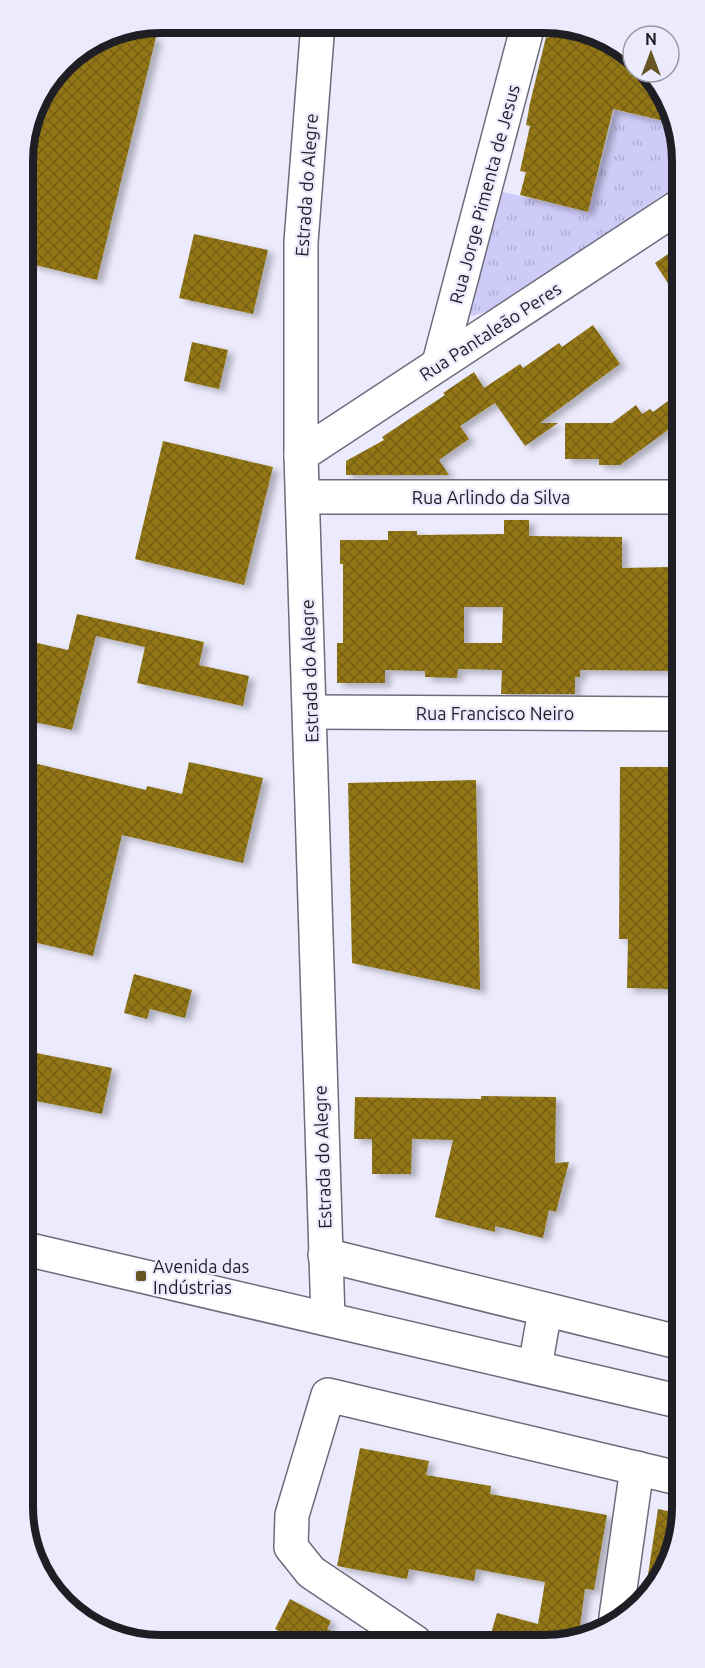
<svg xmlns="http://www.w3.org/2000/svg" width="705" height="1668" font-family="Ubuntu,sans-serif">
<defs>
<pattern id="grass-tufts" width="24" height="20" patternUnits="userSpaceOnUse" patternTransform="scale(1.5)"><rect width="24" height="20" fill="#cecbf8"/><path d="M3 7l-1-3M5 7V3M7 7l1-3M15 17l-1-3M17 17v-4M19 17l1-3" fill="none" stroke="#b0aed4"/></pattern>
<pattern id="building-cross-hatch" width="8" height="8" patternUnits="userSpaceOnUse" patternTransform="scale(1.5)"><rect width="8" height="8" fill="#937719"/><path d="M0 0l8 8M0 8l8-8" fill="none" stroke="#776116"/></pattern>
<filter id="shadow"><feDropShadow dx="6" dy="4" stdDeviation="3" flood-color="#0004"/></filter>
</defs>
<rect width="100%" height="100%" fill="#ecebfd"/>
<polygon fill="url(#grass-tufts)" points="615,110 678,125 678,184 503,307 472,316 469,309 491,189 588,212"/>
<g fill="url(#building-cross-hatch)" fill-rule="evenodd" filter="url(#shadow)">
<polygon points="552,25 571,25 633,58 633,72 647,72 677,124 613,109 588,212 520,195 526,172 520,171 530,126 526,125 530,103 546,37 549,38"/>
<polygon points="125,30 156,37 97,280 23,262 23,151 37,99 69,57 108,33"/>
<polygon points="194,234 268,250 253,314 179,298"/>
<polygon points="678,247 678,299 655,263"/>
<polygon points="593,325 620,364 540,423 558,423 525,446 495,403 460,426 469,439 439,460 449,475 346,475 346,461 384,440 382,437 445,395 443,393 474,372 484,388 520,364 523,368 559,343 562,347"/>
<polygon points="192,342 228,350 219,389 184,381"/>
<polygon points="679,393 679,444 668,430 620,465 599,465 599,459 565,459 565,423 612,423 636,405 642,414 650,409 653,412"/>
<polygon points="163,441 273,467 244,585 135,559"/>
<path d="M504,520H529V536L622,537V568L670,567L669,633H679L680,671L580,670V677H575V694H501L502,670L458,669L457,678L425,677V671L385,670V683H337V643H343V564H340V540H388V531H417V535L504,534ZM464,607H503L502,643H464Z"/>
<polygon points="77,614 204,642 199,665 249,676 243,706 137,683 145,647 96,636 72,730 25,720 24,640 68,650"/>
<polygon points="25,761 146,790 147,786 182,794 189,762 263,778 243,863 122,835 93,956 25,940"/>
<polygon points="620,767 680,767 680,939 670,939 669,989 627,988 628,939 619,939"/>
<polygon points="476,780 480,990 352,963 348,783"/>
<polygon points="134,974 192,990 185,1018 150,1009 147,1019 124,1013"/>
<polygon points="26,1051 112,1068 102,1114 26,1099"/>
<polygon points="481,1096 556,1097 555,1163 569,1162 556,1212 549,1210 543,1238 495,1226 495,1232 435,1217 453,1140 412,1139 411,1174 372,1174 372,1139 354,1139 355,1097 481,1099"/>
<polygon points="360,1448 429,1461 426,1475 491,1486 490,1494 607,1515 594,1590 585,1589 578,1641 506,1641 490,1637 497,1613 538,1624 545,1582 476,1569 474,1581 409,1569 407,1579 337,1566"/>
<polygon points="658,1509 682,1514 682,1516 654,1590 646,1588"/>
<polygon points="290,1599 331,1621 327,1629 358,1642 299,1642 275,1629"/>
</g>
<g fill="none" stroke-linecap="round" stroke-linejoin="round">
<g stroke="#6d6c7c" stroke-width="36">
<g id="minor">
<polyline points="318,23 301,242 301,455 328,1319"/>
<polyline points="439,363 528,25"/>
<polyline points="301,455 678,207"/>
<polyline points="303,497 679,497"/>
<polyline points="311,712 680,714"/>
<polyline points="325,1255 682,1343"/>
<polyline points="535,1367 545,1310"/>
<polyline points="616,1617 637,1468"/>
<polyline points="415,1642 311,1572 291,1547 292,1515 328,1395 682,1479"/>
</g>
</g>
<g stroke="#6d6c7c" stroke-width="36">
<polyline id="major" points="26,1249 682,1402"/>
</g>
<use href="#minor" stroke="#fff" stroke-width="33"/>
<use href="#major" stroke="#fff" stroke-width="33"/>
</g>
<rect fill="#652" stroke="#ecebfd" stroke-width="2" x="135" y="1270" width="12" height="12" rx="3"/>
<g text-anchor="middle" dominant-baseline="central" stroke-width="4.5" stroke-linejoin="round" paint-order="stroke">
<g font-size="18" fill="#1e1e24" stroke="#ecebfd">
<text transform="translate(306 185) rotate(-86)">Estrada do Alegre</text>
<text transform="translate(484 194) rotate(-75)">Rua Jorge Pimenta de Jesus</text>
<text transform="translate(490 331) rotate(-33)">Rua Pantaleão Peres</text>
<text x="491" y="497">Rua Arlindo da Silva</text>
<text transform="translate(309 671) rotate(-92)">Estrada do Alegre</text>
<text x="495" y="713">Rua Francisco Neiro</text>
<text transform="translate(322 1157) rotate(-92)">Estrada do Alegre</text>
</g>
<g font-size="18" fill="#1e1e24" stroke="#ecebfd" text-anchor="start">
<text x="153" y="1266">Avenida das<tspan x="153" dy="21">Indústrias</tspan></text>
</g>
</g>
<path d="M0 0H705V1668H0ZM161 33H544A128 128 0 0 1 672 161V1507A128 128 0 0 1 544 1635H161A128 128 0 0 1 33 1507V161A128 128 0 0 1 161 33Z" fill="#ecebfd" fill-rule="evenodd"/>
<path fill="none" stroke="#1e1e24" stroke-width="8" d="M161 33H544A128 128 0 0 1 672 161V1507A128 128 0 0 1 544 1635H161A128 128 0 0 1 33 1507V161A128 128 0 0 1 161 33Z"/>
<g transform="translate(651 54)"><circle r="28" fill="#ecebfd" stroke="#9a99a6" stroke-width="1.5"/>
<path d="M0-4.5L10 22L0 15L-10 22Z" fill="#665522"/>
<text y="-9" font-size="16" font-weight="bold" text-anchor="middle" fill="#1e1e24">N</text>
</g>
</svg>
